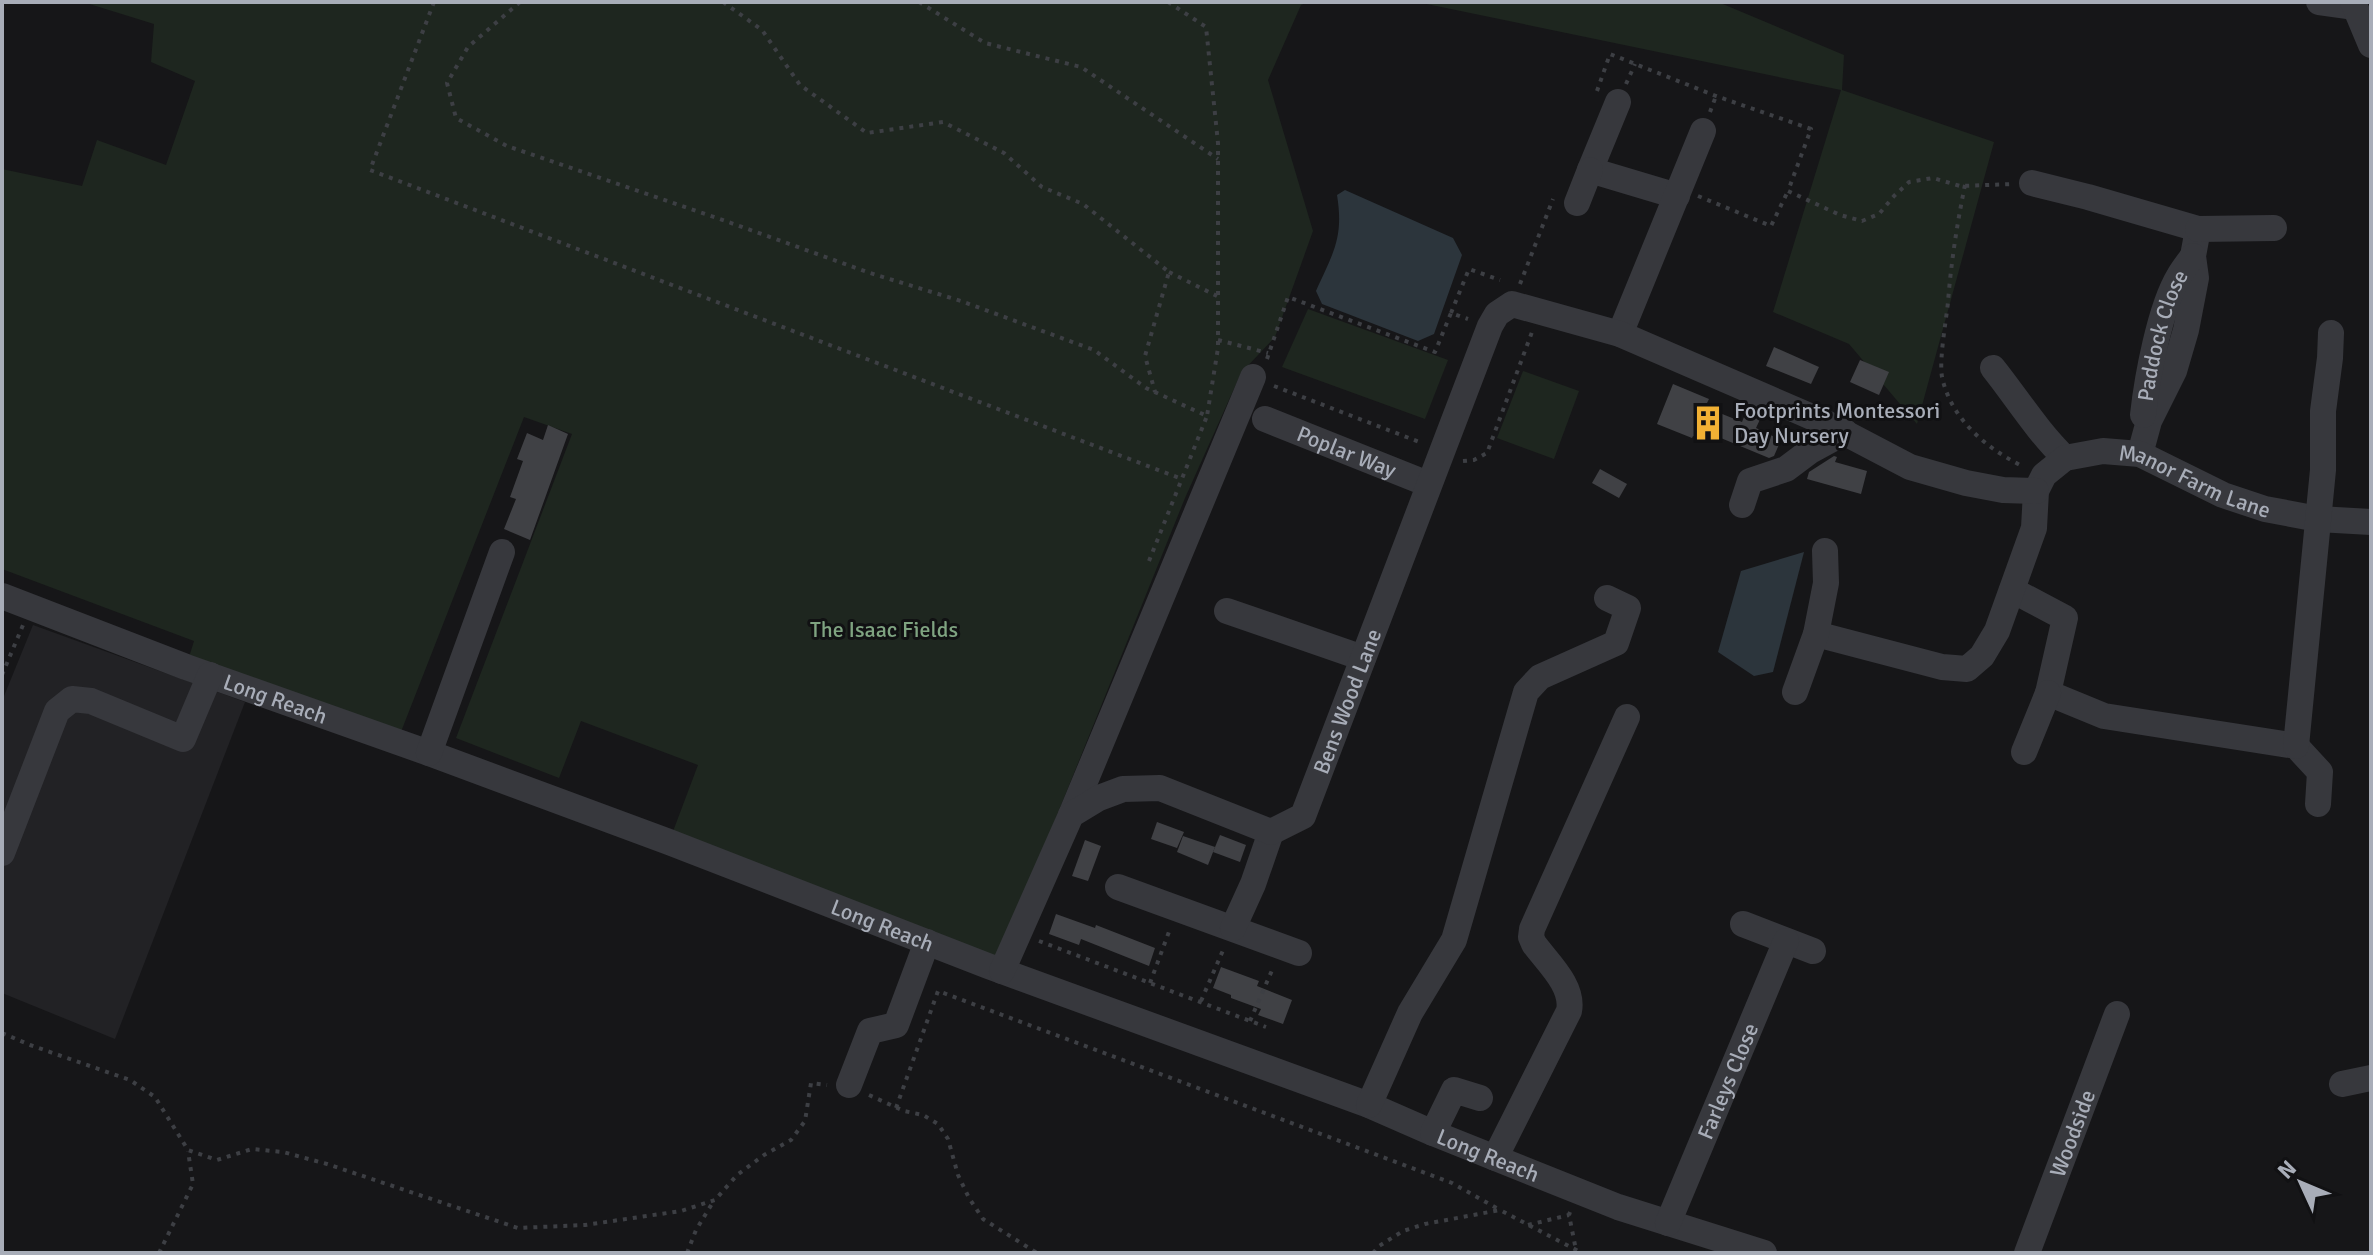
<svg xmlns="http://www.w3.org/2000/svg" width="2373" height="1255" font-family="Signika,sans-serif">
<rect width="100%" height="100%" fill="#161618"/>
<polygon fill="#222225" points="33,625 245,702 115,1039 2,993 2,701"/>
<g fill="#1e261f">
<polygon points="83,2 1308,2 1301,5 1268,80 1313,231 1275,337 1241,373 1185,498 1001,954 1002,971 669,842 698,765 581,721 559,778 456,738 572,434 524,417 397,742 186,667 194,641 2,569 2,169 82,186 97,140 166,165 195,81 151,62 154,24"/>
<polygon points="1417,2 1718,2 1844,55 1842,90 1994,142 1917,424 1849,344 1773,312 1841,90"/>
<polygon points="1308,309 1448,360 1425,419 1282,367"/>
<polygon points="1523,371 1579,391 1554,459 1497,438"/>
</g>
<g fill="#2c353c">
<path d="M1345,190L1453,238L1462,255L1434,334L1418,341L1322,304L1316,291C1333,253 1344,238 1337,195Z"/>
<polygon points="1804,552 1773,672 1754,676 1718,652 1741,571"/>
</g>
<g fill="#404145">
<polygon points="1774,347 1819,367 1811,384 1766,366"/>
<polygon points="1860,360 1889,372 1879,395 1850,382"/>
<polygon points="1673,384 1709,399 1705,407 1742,422 1748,407 1763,413 1756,428 1781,440 1774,456 1769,458 1716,436 1712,443 1693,436 1692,438 1657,424"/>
<polygon points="548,425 568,434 530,540 504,529 516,499 510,497 523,461 517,459 527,433 543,440"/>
<polygon points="1834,456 1837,457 1835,462 1867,471 1861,494 1807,479 1809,472"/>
<polygon points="1600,469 1627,484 1619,498 1592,483"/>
<polygon points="1157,822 1184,832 1177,848 1151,839"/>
<polygon points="1220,835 1246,845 1240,862 1213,852"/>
<polygon points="1183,836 1215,847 1208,865 1177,852"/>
<polygon points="1085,840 1101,846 1088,881 1072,876"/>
<polygon points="1056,914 1095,928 1096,925 1155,948 1149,966 1081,939 1079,945 1049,934"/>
<polygon points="1221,967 1259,981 1257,986 1292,1000 1283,1024 1258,1015 1261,1009 1231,998 1231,995 1213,988"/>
</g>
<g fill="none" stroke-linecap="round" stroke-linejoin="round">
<g stroke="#3d3f44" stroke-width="4" stroke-dasharray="4 6" stroke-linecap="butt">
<polyline points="434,2 370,170 1182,479"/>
<polyline points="520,2 468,47 447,83 456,118 507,146 720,219 870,273 961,301 1094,350 1146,388 1207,416 1147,566"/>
<polyline points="723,2 762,30 800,85 867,133 943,122 1004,153 1042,187 1083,204 1169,272 1145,356 1155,392"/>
<polyline points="919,2 985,43 1081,67 1218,159"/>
<polyline points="1168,2 1206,27 1218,143 1218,348 1207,416"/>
<polyline points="1626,84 1635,64"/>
<polyline points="1597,91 1610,54 1716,96 1811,129 1788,191 1840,215 1862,221 1879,214 1894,196 1909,182 1933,178 1960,186 2013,184"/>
<polyline points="1710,112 1716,96"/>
<path d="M1965,185C1957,224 1951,263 1948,302C1946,322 1939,359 1942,377C1951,419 1986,448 2022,466"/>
<polyline points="1698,196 1771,226 1788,191"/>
<polyline points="1169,272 1217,296"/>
<polyline points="1520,284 1553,199"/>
<polyline points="1451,313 1469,269 1500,280"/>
<polyline points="1218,340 1268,353"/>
<polyline points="1267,359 1288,297 1435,352 1451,313 1468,319"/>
<polyline points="1274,386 1422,443"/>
<polyline points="1463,461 1474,460 1487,453 1532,332"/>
<polyline points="2,675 23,625"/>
<polyline points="1039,941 1266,1027"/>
<polyline points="1150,983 1170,929"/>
<polyline points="1201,1001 1224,948"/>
<polyline points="1250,1021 1273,968"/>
<polyline points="2,1033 30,1045 130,1080 155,1097 188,1150 217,1160 252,1149 283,1152 327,1164 518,1228 585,1225 681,1211 715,1200 737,1175 764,1155 791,1140 805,1121 811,1083 827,1085"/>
<polyline points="869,1095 904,1111 923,1115 938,1124 948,1139 958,1175 969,1198 983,1219 1037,1253"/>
<polyline points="896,1108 938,991 1452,1183 1500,1210"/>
<polyline points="1570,1212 1569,1215 1576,1250"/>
<polyline points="1528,1225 1569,1215"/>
<polyline points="159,1253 193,1184 188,1151"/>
<polyline points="687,1253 696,1230 713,1202"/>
<polyline points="1373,1253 1379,1246 1403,1231 1425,1224 1500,1210 1582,1253"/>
</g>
<g stroke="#37383d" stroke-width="26">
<polyline points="2319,2 2355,7"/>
<polyline points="2353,2 2371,45"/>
<polyline points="1618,102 1590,170 1677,196"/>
<polyline points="2032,183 2088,197 2198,229 2193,256 2196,278 2186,330 2174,371 2149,421 2140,454"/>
<polyline points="1577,203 1590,170"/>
<polyline points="2198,229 2274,228"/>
<polyline points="1620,334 1703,131"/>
<path d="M1993,368C2017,398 2037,431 2065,458"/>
<path id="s1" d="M2143,415C2147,378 2160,307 2179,276C2183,269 2188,263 2193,256"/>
<path id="s2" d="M1265,419L1428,484"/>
<polyline points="1742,505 1750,481 1786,469 1810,451 1845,432"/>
<polyline points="2012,590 2065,618 2048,693 2104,716 2296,746 2320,772 2318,804"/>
<path id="s3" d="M2,596L186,667L429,753L669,842L988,966L1369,1105L1433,1133L1618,1207L1764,1253"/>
<polyline points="1227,611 1363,658"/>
<path id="s4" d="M1816,634L1942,667L1967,669L1982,656L1997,631L2034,528L2036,491L2044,475L2065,458L2103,451L2140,454L2223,495L2265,509L2318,519L2371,522"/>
<polyline points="1795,692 1816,634 1826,583 1825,551"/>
<polyline points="2296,746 2323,470 2323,411 2330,358 2331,333"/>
<polyline points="2024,752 2048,693"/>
<polyline points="429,753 502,552"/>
<polyline points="1071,815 1253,377"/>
<polyline points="2,853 57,711 72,699 91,701 183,739 210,675"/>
<polyline points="1118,887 1299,953"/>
<polyline points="1743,924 1813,951"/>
<polyline points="1233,928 1253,884 1271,832"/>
<path id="s5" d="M1002,971L1071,815L1099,798L1123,789L1160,788L1271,832L1303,816L1490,326L1497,314L1512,304L1620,334L1828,424L1910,467L1966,483L2003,490L2036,491"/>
<polyline points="2342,1084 2371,1078"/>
<polyline points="849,1085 870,1031 896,1025 927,942"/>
<polyline points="1369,1105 1410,1013 1454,940 1526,692 1540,677 1616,643 1628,608 1607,598"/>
<polyline points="1433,1133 1454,1090 1480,1098"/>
<path d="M1495,1158L1569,1011C1574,986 1548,963 1534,944L1531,937L1532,929L1627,717"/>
<path id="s6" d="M1668,1223L1786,941"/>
<path id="s7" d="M2027,1253L2117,1014"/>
</g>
</g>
<defs>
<g id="building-bare" transform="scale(2.76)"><path d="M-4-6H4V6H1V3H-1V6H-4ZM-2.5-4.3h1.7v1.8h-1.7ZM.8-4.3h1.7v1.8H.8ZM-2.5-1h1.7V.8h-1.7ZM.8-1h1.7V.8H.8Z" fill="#f2b134" stroke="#111113" stroke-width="2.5" paint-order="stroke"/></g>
</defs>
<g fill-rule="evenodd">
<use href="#building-bare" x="1708" y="423"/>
</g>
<g text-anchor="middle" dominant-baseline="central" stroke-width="6" stroke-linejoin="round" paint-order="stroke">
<g font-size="22" fill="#a8adb8" stroke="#111113">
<text stroke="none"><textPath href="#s1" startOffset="82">Paddock Close</textPath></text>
<text stroke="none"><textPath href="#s2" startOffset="88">Poplar Way</textPath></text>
<text stroke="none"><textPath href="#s4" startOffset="532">Manor Farm Lane</textPath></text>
<text stroke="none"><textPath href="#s3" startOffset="292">Long Reach</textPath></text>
<text stroke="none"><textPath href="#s5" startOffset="544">Bens Wood Lane</textPath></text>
<text stroke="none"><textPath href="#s3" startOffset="940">Long Reach</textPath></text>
<text stroke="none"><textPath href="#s6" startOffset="154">Farleys Close</textPath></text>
<text stroke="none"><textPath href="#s7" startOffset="128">Woodside</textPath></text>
<text stroke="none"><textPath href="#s3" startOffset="1588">Long Reach</textPath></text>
</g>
<g font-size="22" fill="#a8adb8" stroke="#111113" text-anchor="start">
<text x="1734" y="410">Footprints Montessori<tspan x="1734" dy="25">Day Nursery</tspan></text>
</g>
<g font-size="22" fill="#7fa381" stroke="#111113">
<text x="884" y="629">The Isaac Fields</text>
</g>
</g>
<rect width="2373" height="1255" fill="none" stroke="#a8adb8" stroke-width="8"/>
<g transform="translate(2301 1183) rotate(314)" stroke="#111113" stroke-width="6" paint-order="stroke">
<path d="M0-6L14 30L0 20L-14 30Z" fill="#a8adb8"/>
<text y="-12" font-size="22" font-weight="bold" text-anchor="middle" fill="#a8adb8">N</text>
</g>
</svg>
